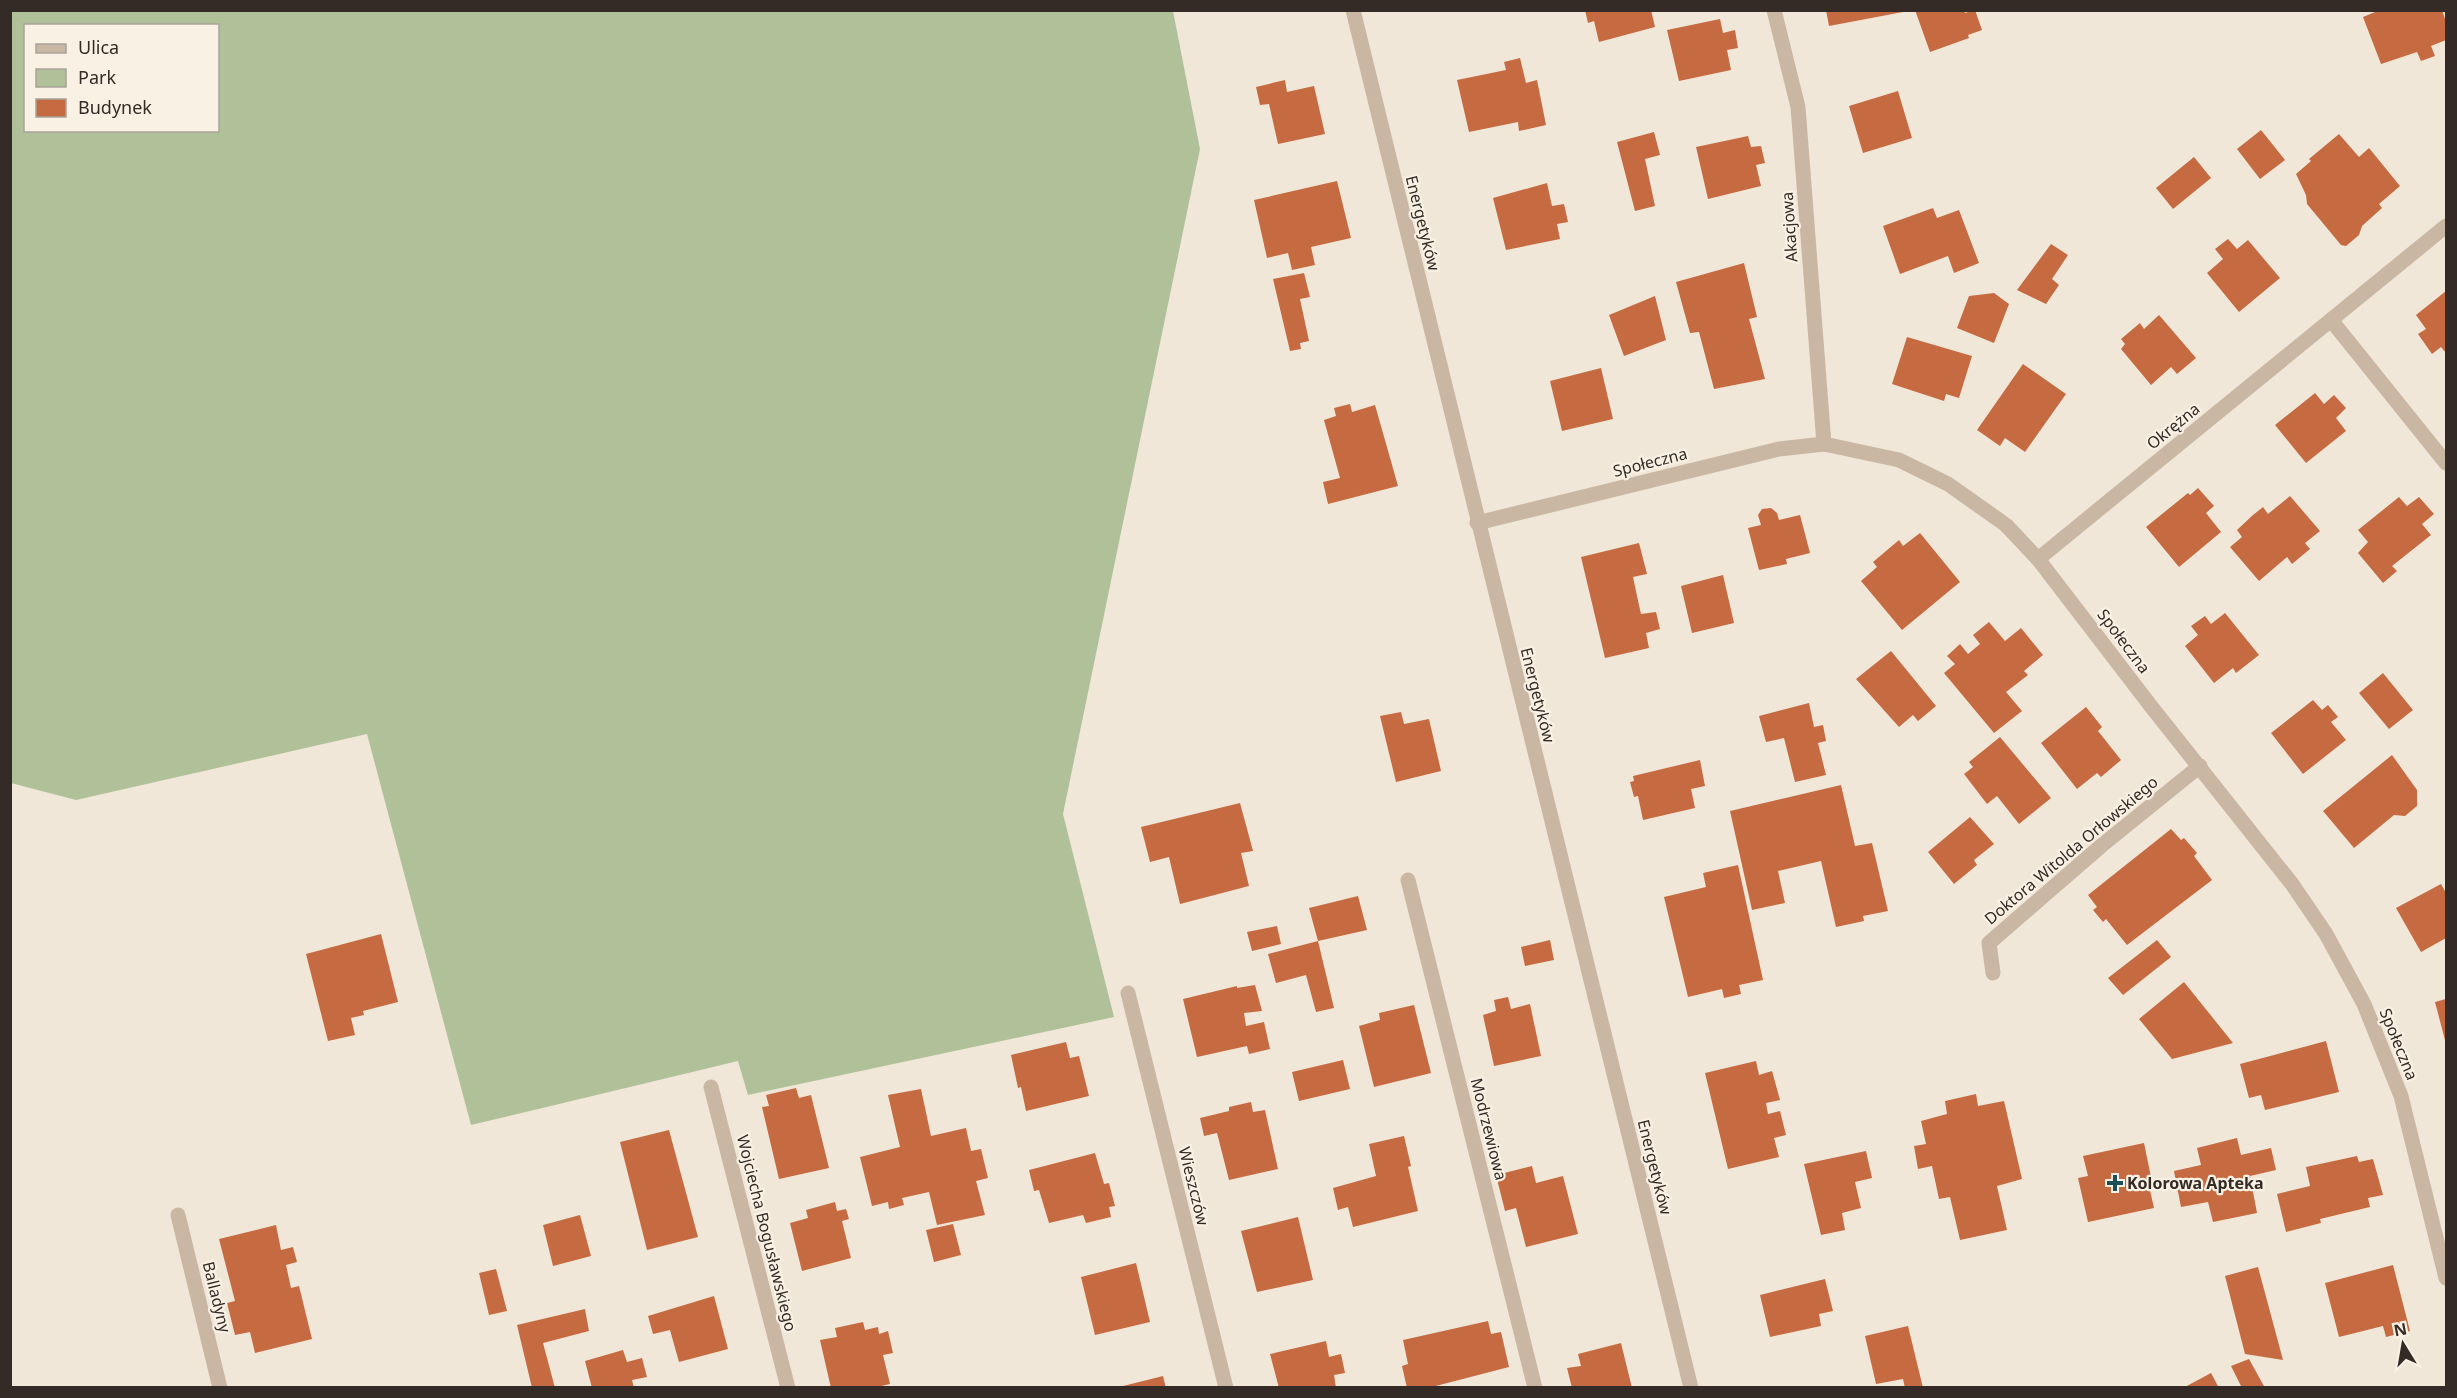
<svg xmlns="http://www.w3.org/2000/svg" width="2457" height="1398" font-family="'Noto Sans',sans-serif">
<rect width="100%" height="100%" fill="#f1e7d8"/>
<path fill="#b0c098" fill-rule="evenodd" d="M10,11H1173L1200,149L1063,814L1114,1017L748,1095L738,1061L471,1125L367,734L76,800L11,783ZM26,26H218V130H26Z"/>
<g fill="#c66a41">
<polygon points="1585,10 1651,10 1655,27 1599,42 1594,21 1588,23"/>
<polygon points="1826,10 1903,10 1903,12 1829,26"/>
<polygon points="1915,10 1964,10 1965,13 1975,10 1982,30 1968,35 1969,38 1930,52"/>
<polygon points="2380,10 2442,10 2446,22 2446,40 2431,46 2435,56 2421,61 2417,52 2381,64 2363,17"/>
<polygon points="1720,19 1723,33 1735,30 1738,48 1727,50 1731,70 1679,81 1667,30"/>
<polygon points="1520,58 1526,83 1537,80 1546,125 1519,131 1518,122 1469,132 1457,80 1506,70 1504,62"/>
<polygon points="1285,80 1287,92 1314,86 1325,134 1278,144 1269,104 1260,105 1256,87"/>
<polygon points="1898,91 1912,138 1863,153 1849,106"/>
<polygon points="2261,130 2285,160 2260,179 2237,149"/>
<polygon points="1654,132 1660,155 1645,159 1655,206 1635,211 1617,142"/>
<polygon points="2339,134 2359,157 2369,148 2400,186 2379,204 2382,208 2362,226 2359,235 2346,246 2341,245 2307,204 2306,195 2296,174 2311,161 2309,159"/>
<polygon points="1748,136 1751,147 1761,146 1765,163 1756,165 1761,186 1708,199 1696,147"/>
<polygon points="2194,157 2211,178 2173,209 2156,188"/>
<polygon points="1337,181 1351,238 1311,247 1315,265 1292,270 1288,253 1267,258 1254,200"/>
<polygon points="1547,183 1552,206 1564,204 1568,222 1557,224 1560,239 1506,250 1493,198"/>
<polygon points="1933,208 1937,218 1959,210 1979,263 1954,273 1948,256 1900,274 1883,226"/>
<polygon points="2228,239 2237,249 2248,240 2280,278 2239,312 2207,273 2223,259 2215,249"/>
<polygon points="2051,244 2068,255 2052,279 2059,285 2046,304 2017,290"/>
<polygon points="1744,263 1757,317 1749,319 1765,379 1714,389 1699,332 1690,333 1676,282"/>
<polygon points="1304,273 1310,297 1300,299 1309,341 1300,343 1301,349 1290,351 1273,279"/>
<polygon points="2446,291 2446,353 2441,347 2432,354 2418,334 2426,329 2416,315"/>
<polygon points="1994,293 2009,304 1994,343 1957,328 1969,296"/>
<polygon points="1655,296 1666,340 1624,356 1609,315"/>
<polygon points="2159,315 2196,358 2177,374 2171,367 2151,385 2121,349 2125,344 2121,339 2140,323 2144,329"/>
<polygon points="1907,337 1972,356 1959,398 1946,394 1944,401 1892,384"/>
<polygon points="2023,364 2066,394 2025,452 2005,438 2000,446 1977,430"/>
<polygon points="1601,368 1613,419 1562,431 1550,381"/>
<polygon points="2315,393 2324,404 2334,395 2346,408 2336,418 2346,431 2306,463 2275,425"/>
<polygon points="1350,404 1352,412 1375,405 1398,486 1328,504 1323,482 1340,478 1324,420 1336,416 1334,408"/>
<polygon points="2198,488 2214,506 2206,513 2221,532 2179,567 2146,527 2188,493 2190,495"/>
<polygon points="2290,496 2320,531 2305,543 2310,549 2292,564 2287,557 2259,581 2230,547 2242,537 2237,530 2253,515 2263,507 2268,514"/>
<polygon points="2399,497 2407,506 2419,497 2434,514 2422,524 2431,535 2392,566 2397,571 2383,583 2358,553 2368,542 2358,530"/>
<polygon points="1771,508 1777,513 1779,520 1800,515 1810,553 1786,559 1787,564 1759,570 1748,528 1761,525 1758,515 1762,509"/>
<polygon points="1920,533 1960,582 1902,630 1861,581 1877,567 1873,562 1899,540 1903,546"/>
<polygon points="1639,543 1647,574 1633,577 1637,596 1641,614 1656,612 1660,629 1646,633 1649,648 1605,658 1581,557"/>
<polygon points="1723,575 1734,623 1692,633 1681,586"/>
<polygon points="2225,613 2259,655 2236,673 2233,668 2214,683 2185,646 2198,635 2191,626 2205,616 2211,624"/>
<polygon points="1989,622 2005,641 2021,628 2043,655 2024,671 2028,675 2006,692 2022,711 1994,733 1944,673 1955,664 1947,656 1960,644 1968,654 1980,644 1973,635"/>
<polygon points="1891,651 1936,706 1918,721 1913,715 1899,727 1856,679"/>
<polygon points="2383,673 2413,710 2389,729 2359,693"/>
<polygon points="2313,700 2322,710 2328,705 2338,717 2331,722 2346,740 2303,774 2271,733"/>
<polygon points="1809,703 1814,727 1823,725 1826,741 1818,743 1826,775 1795,782 1784,738 1766,742 1759,716"/>
<polygon points="2086,707 2102,727 2098,731 2121,760 2101,777 2097,773 2077,789 2041,743"/>
<polygon points="1401,712 1404,724 1429,719 1441,771 1396,782 1380,716"/>
<polygon points="2000,737 2051,798 2019,824 1997,796 1987,804 1964,774 1973,767 1969,762"/>
<polygon points="2392,755 2417,790 2417,806 2405,816 2394,815 2354,848 2323,811"/>
<polygon points="1700,760 1705,786 1691,789 1695,808 1643,820 1638,796 1634,797 1630,782 1634,781 1633,776"/>
<polygon points="1841,785 1855,846 1872,843 1888,911 1863,916 1864,921 1836,927 1821,861 1778,871 1785,903 1752,910 1730,811"/>
<polygon points="1240,803 1253,851 1241,853 1249,886 1180,904 1169,857 1150,862 1141,827"/>
<polygon points="1970,817 1994,844 1974,860 1977,865 1954,884 1928,852"/>
<polygon points="2171,829 2181,840 2184,838 2197,853 2194,856 2212,880 2127,945 2106,919 2103,922 2093,910 2097,907 2088,895"/>
<polygon points="1738,865 1763,980 1739,985 1741,994 1724,998 1722,989 1688,997 1664,897 1706,887 1703,873"/>
<polygon points="2441,884 2446,893 2446,938 2421,952 2396,908"/>
<polygon points="1358,896 1367,930 1318,941 1309,908"/>
<polygon points="1277,926 1281,944 1252,951 1247,932"/>
<polygon points="381,934 398,1002 363,1011 364,1015 351,1018 355,1035 328,1041 306,954"/>
<polygon points="1550,940 1554,960 1525,966 1521,947"/>
<polygon points="2157,940 2171,957 2123,995 2108,978"/>
<polygon points="1318,941 1334,1008 1316,1012 1306,975 1276,983 1268,954"/>
<polygon points="2184,982 2233,1043 2172,1059 2139,1019"/>
<polygon points="1255,985 1262,1011 1244,1013 1246,1026 1264,1022 1270,1049 1249,1054 1247,1046 1197,1057 1183,999 1237,986 1237,988"/>
<polygon points="1508,997 1511,1009 1530,1004 1541,1056 1494,1066 1483,1015 1496,1011 1494,1000"/>
<polygon points="2446,999 2446,1044 2435,1002"/>
<polygon points="1414,1005 1431,1073 1374,1087 1359,1026 1380,1020 1379,1013"/>
<polygon points="2326,1041 2339,1092 2265,1110 2261,1095 2249,1098 2240,1064"/>
<polygon points="1066,1042 1070,1058 1079,1056 1089,1096 1026,1111 1021,1087 1018,1088 1011,1055"/>
<polygon points="1343,1060 1350,1089 1299,1101 1292,1072"/>
<polygon points="1756,1061 1759,1075 1772,1071 1780,1100 1766,1103 1768,1114 1780,1111 1786,1135 1774,1138 1779,1157 1728,1169 1705,1073"/>
<polygon points="796,1088 799,1098 811,1095 829,1168 779,1179 762,1107 769,1106 766,1095"/>
<polygon points="921,1089 931,1136 966,1128 971,1151 981,1149 988,1178 976,1181 985,1215 937,1225 929,1192 902,1198 904,1205 889,1209 888,1202 872,1206 860,1157 900,1147 888,1095"/>
<polygon points="1976,1094 1978,1106 2004,1101 2022,1179 1997,1186 2007,1230 1960,1240 1950,1197 1939,1199 1932,1166 1918,1169 1914,1146 1926,1144 1921,1121 1947,1114 1945,1101"/>
<polygon points="1251,1102 1253,1112 1265,1110 1278,1169 1229,1180 1217,1133 1204,1136 1200,1118 1229,1111 1229,1107"/>
<polygon points="669,1130 698,1237 647,1250 620,1142"/>
<polygon points="1404,1136 1411,1166 1408,1167 1418,1211 1353,1227 1348,1207 1338,1210 1333,1188 1376,1176 1369,1144"/>
<polygon points="2237,1138 2241,1155 2271,1148 2276,1170 2250,1176 2257,1213 2213,1222 2208,1202 2181,1207 2174,1171 2201,1165 2197,1148"/>
<polygon points="2144,1143 2151,1177 2147,1177 2154,1208 2088,1222 2078,1178 2088,1176 2083,1156"/>
<polygon points="1866,1151 1872,1178 1855,1182 1861,1208 1842,1213 1845,1230 1821,1235 1804,1164"/>
<polygon points="1095,1153 1104,1184 1109,1183 1115,1206 1109,1207 1111,1217 1086,1223 1083,1215 1049,1223 1039,1190 1034,1191 1029,1170"/>
<polygon points="2357,1156 2359,1162 2373,1159 2383,1195 2368,1198 2370,1207 2320,1219 2321,1223 2286,1232 2277,1194 2310,1186 2306,1167"/>
<polygon points="1532,1166 1536,1183 1563,1176 1578,1234 1526,1247 1516,1208 1505,1211 1496,1175"/>
<polygon points="835,1202 837,1211 846,1209 849,1219 842,1221 851,1258 802,1271 790,1223 808,1218 806,1210"/>
<polygon points="580,1215 591,1256 553,1266 543,1225"/>
<polygon points="1298,1217 1313,1280 1257,1292 1241,1231"/>
<polygon points="953,1224 961,1255 934,1262 926,1230"/>
<polygon points="276,1225 281,1250 293,1247 297,1262 286,1265 291,1288 299,1286 312,1339 255,1353 250,1332 235,1335 227,1303 235,1301 219,1239"/>
<polygon points="1136,1263 1150,1322 1095,1335 1081,1277"/>
<polygon points="2393,1265 2410,1331 2386,1337 2383,1326 2339,1337 2325,1283"/>
<polygon points="2258,1267 2283,1360 2245,1354 2225,1276"/>
<polygon points="496,1269 507,1311 489,1315 479,1273"/>
<polygon points="1825,1279 1833,1311 1819,1314 1821,1326 1770,1337 1760,1295"/>
<polygon points="714,1296 728,1349 679,1362 670,1330 653,1334 648,1316"/>
<polygon points="585,1309 589,1331 543,1343 555,1388 532,1388 517,1325"/>
<polygon points="1488,1321 1491,1334 1501,1332 1509,1367 1428,1388 1407,1388 1402,1366 1408,1364 1403,1340"/>
<polygon points="863,1322 865,1330 878,1327 879,1334 888,1331 893,1353 883,1355 890,1384 873,1388 831,1388 820,1340 837,1337 835,1328"/>
<polygon points="1908,1326 1923,1388 1905,1388 1903,1379 1876,1384 1865,1336"/>
<polygon points="1326,1341 1329,1357 1341,1354 1345,1373 1334,1375 1336,1388 1279,1388 1270,1354"/>
<polygon points="1621,1343 1632,1388 1572,1388 1567,1368 1581,1366 1578,1354"/>
<polygon points="623,1350 627,1362 642,1358 647,1377 632,1380 634,1388 592,1388 585,1361"/>
<polygon points="2249,1359 2265,1388 2242,1388 2231,1366"/>
<polygon points="2211,1373 2219,1388 2183,1388"/>
<polygon points="1163,1376 1166,1388 1119,1388 1119,1387"/>
</g>
<g fill="none" stroke-linecap="round" stroke-linejoin="round">
<g stroke="#c9b7a4" stroke-width="15">
<polyline points="1353,10 1691,1388"/>
<polyline points="1774,10 1798,107 1824,444"/>
<polyline points="2331,320 2446,463"/>
<polyline points="1477,523 1779,449 1824,444 1899,460 1948,484 2006,525 2038,559 2150,705 2292,884 2326,934 2364,1004 2401,1096 2446,1278"/>
<polyline points="2038,559 2446,226"/>
<polyline points="1408,880 1535,1388"/>
<polyline points="1993,973 1989,943 2101,846 2200,766"/>
<polyline points="1128,993 1226,1388"/>
<polyline points="711,1087 788,1388"/>
<polyline points="178,1215 220,1388"/>
</g>
</g>
<path fill="#1c4e55" stroke="#f9f1e4" stroke-width="2" d="M2112 1174h6v6h6v6h-6v6h-6v-6h-6v-6h6z"/>
<g text-anchor="middle" dominant-baseline="central" stroke-width="4.5" stroke-linejoin="round" paint-order="stroke">
<g font-size="16" fill="#342b26" stroke="#f9f1e4">
<text transform="translate(1423 223) rotate(76)">Energetyków</text>
<text transform="translate(1789 227) rotate(-94)">Akacjowa</text>
<text transform="translate(2173 426) rotate(-39)">Okrężna</text>
<text transform="translate(1650 462) rotate(-14)">Społeczna</text>
<text transform="translate(2124 641) rotate(53)">Społeczna</text>
<text transform="translate(1538 695) rotate(76)">Energetyków</text>
<text transform="translate(2071 850) rotate(-40)">Doktora Witolda Orłowskiego</text>
<text transform="translate(2399 1044) rotate(68)">Społeczna</text>
<text transform="translate(1489 1129) rotate(76)">Modrzewiowa</text>
<text transform="translate(1655 1167) rotate(76)">Energetyków</text>
<text transform="translate(1194 1186) rotate(76)">Wieszczów</text>
<text transform="translate(767 1233) rotate(76)">Wojciecha Bogusławskiego</text>
<text transform="translate(217 1297) rotate(76)">Balladyny</text>
</g>
<g font-size="16" font-weight="bold" fill="#342b26" stroke="#f9f1e4" text-anchor="start">
<text x="2127" y="1183">Kolorowa Apteka</text>
</g>
</g>
<rect width="2457" height="1398" fill="none" stroke="#342b26" stroke-width="24"/>
<rect x="24" y="24" width="195" height="108" fill="#f9f1e4" stroke="#aaa298" stroke-width="1.5"/>
<rect x="36" y="44" width="30" height="9" fill="#c9b7a4" stroke="#aaa298" stroke-width="1.5"/>
<text x="78" y="54" font-size="18" fill="#342b26">Ulica</text>
<rect x="36" y="69" width="30" height="18" fill="#b0c098" stroke="#aaa298" stroke-width="1.5"/>
<text x="78" y="84" font-size="18" fill="#342b26">Park</text>
<rect x="36" y="99" width="30" height="18" fill="#c66a41" stroke="#aaa298" stroke-width="1.5"/>
<text x="78" y="114" font-size="18" fill="#342b26">Budynek</text>
<g transform="translate(2403 1344) rotate(349)" stroke="#f9f1e4" stroke-width="4.5" paint-order="stroke">
<path d="M0-4.5L10 22L0 15L-10 22Z" fill="#342b26"/>
<text y="-9" font-size="16" font-weight="bold" text-anchor="middle" fill="#342b26">N</text>
</g>
</svg>
